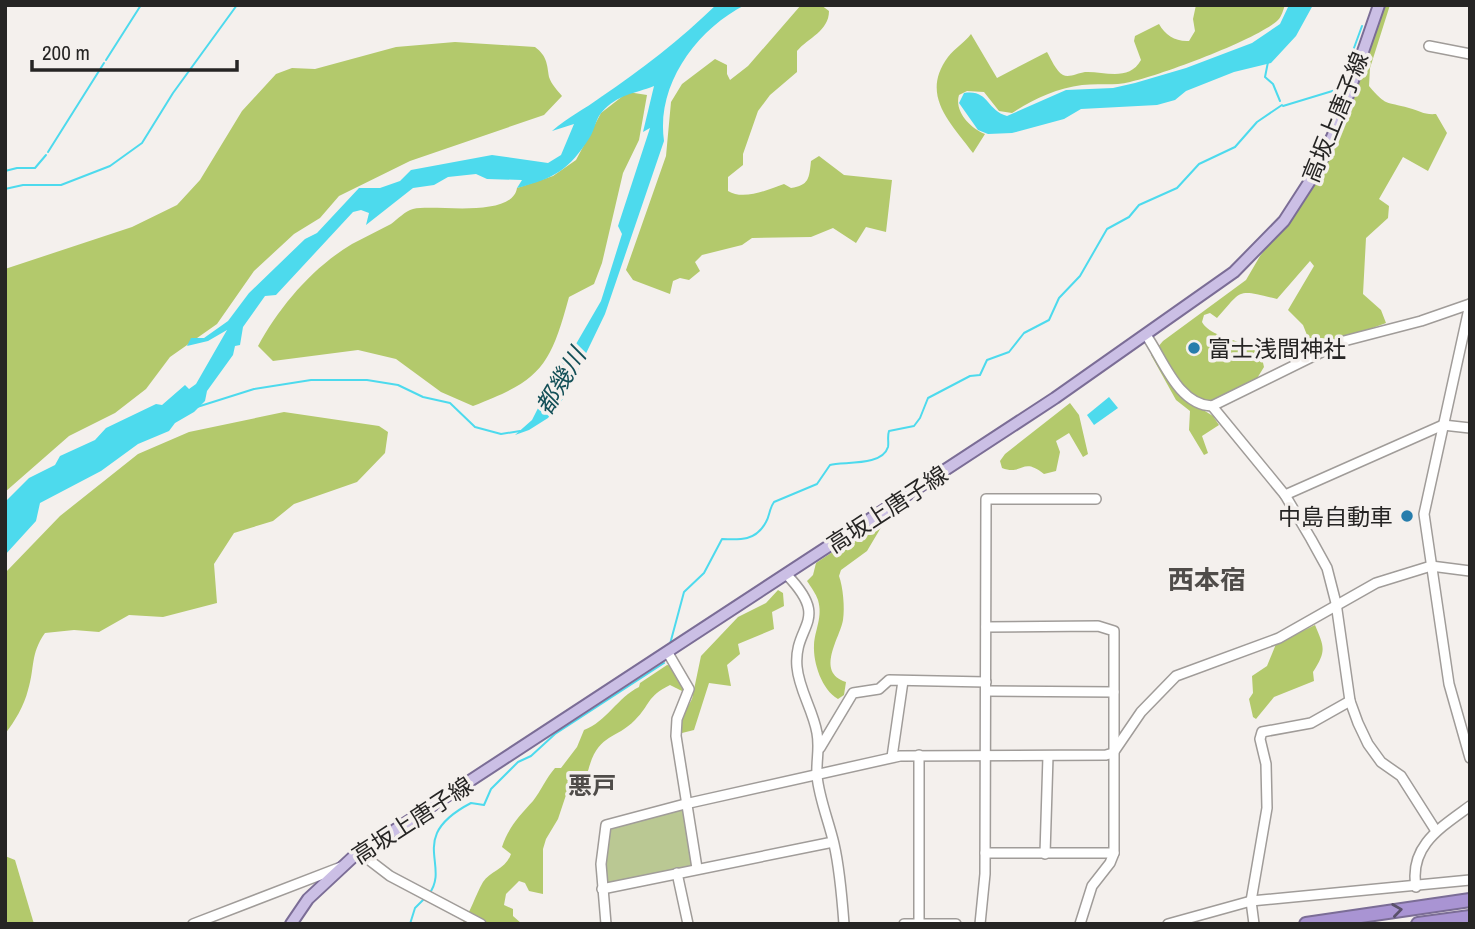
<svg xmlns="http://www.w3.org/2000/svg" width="1475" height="929" font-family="'Archivo Narrow','Noto Sans JP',sans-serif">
<rect width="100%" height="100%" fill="#f4f0ed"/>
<polygon fill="#bac893" points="683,808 694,864 691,867 606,884 604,855 609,830"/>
<g fill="#b3c96c">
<path d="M801,5H821L829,11C829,31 808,38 797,51V72L770,95L758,111L743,154V165L728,177V191C744,201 769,189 784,184L791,188C809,185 809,179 811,161L819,156L844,175L892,180L886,232L866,227L856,243L833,228L811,237L752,238L742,245L702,255L695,262L700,271L689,280L680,278L673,281L670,294L633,280L626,270L666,156L671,102L682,84L715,59L727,65V74L730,80L748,66Z"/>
<path d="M1196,5H1285C1283,10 1282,16 1278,20C1259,39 1159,76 1130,82C1114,86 1098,83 1082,85C1057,88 1032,100 1012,113L999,111L984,92L967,91L959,95C954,111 970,128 985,134L973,153C950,122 920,95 948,57C955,48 965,42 971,34L997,78L1047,52C1051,59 1056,71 1063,75C1069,78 1078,73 1085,72C1104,71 1129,82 1141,60L1134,41L1135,36L1159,24C1165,35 1176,42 1189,41L1195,31L1193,19Z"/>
<path d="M1383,5H1390L1370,68L1369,86C1387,107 1385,101 1409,108C1420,111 1424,115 1436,114L1447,133L1428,171L1403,157L1379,199L1389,206L1388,218L1366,238L1363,294L1381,310L1386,323L1313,350L1303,325L1288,310L1314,266L1310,261L1277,299C1236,289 1243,289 1217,318L1210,313L1204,315L1202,322C1214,343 1262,338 1264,367L1256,380L1200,408L1213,416L1219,425L1202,436L1208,453L1204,455L1189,430L1190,411L1176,400L1151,355L1163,341L1246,280L1260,256L1324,173Z"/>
<path d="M455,42L535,47C547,56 547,64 549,77C551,84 558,91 562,96L544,115L410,161L339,196L320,218L294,234L254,271L217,324L170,357L146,389L115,413L69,436L5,492V269L132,227L177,205L200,180L242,111L276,74L292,68L315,69L396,47Z"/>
<path d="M628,92L647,95L639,140L623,173L602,263L594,284L569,297C550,367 541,380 473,406L441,392L396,359L358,350L273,361L258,346C280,306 312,268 352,244C365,237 378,231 391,224C398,219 405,211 413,209C436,204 512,219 517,188L553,176L576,160L601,113Z"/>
<path d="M1070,403L1079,415L1088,454L1083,457L1069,433L1056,441L1060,452L1056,471L1044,474C1022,456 1023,476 1002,468L1000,461L1005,454Z"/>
<path d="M284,412L379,426L388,432L385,453L357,482L294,504L273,521L234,533L214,564L217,603L163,617L129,615L99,632L74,630L45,633C30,654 35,668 28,690C24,706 15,721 5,734V573L60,516L138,454L189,432Z"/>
<path d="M889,514L867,551L841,570L839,576C843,587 845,608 843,620C840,638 815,672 846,682L844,695L838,699C822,690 813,663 814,645C815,629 823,617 818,600C816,594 811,587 807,581L813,575L816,563Z"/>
<polygon points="778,590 783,593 784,606 772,612 774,629 738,644 740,654 727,665 731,686 709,683 694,730 678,734 680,721 692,699 701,656 738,617 766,603"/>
<path d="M1315,625C1324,647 1327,650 1313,672L1314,681L1274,697L1256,719L1253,717L1249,699L1253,693L1252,676L1267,666L1276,644Z"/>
<path d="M667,665L672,666L684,688L682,691L670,685C646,697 651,704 635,720C614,741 598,733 588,771L582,772L567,792L558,819L546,839L543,849V894L529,891L525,883L519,881L506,894L504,905L513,909V916L522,924H462C471,911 475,896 483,882C490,871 506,869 511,854L502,847C508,828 520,815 533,801C541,791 546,778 555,768H561L577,747L584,730C606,722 618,697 639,687L640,683Z"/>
<polygon points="5,856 15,860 34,924 5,924"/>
</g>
<g fill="#4ddaed">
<path d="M716,5H745C696,30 656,85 664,141L605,314L566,395L548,418L529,430L515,435L532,420L570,345L576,344L601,301L622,234L618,226L650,128L643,132L654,86C634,94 618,94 602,112C596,118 595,129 590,137C569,170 555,178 517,188L522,180L487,179L476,174L448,177L434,185L413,188L366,225L369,213L361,210L353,212L276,295L265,296L243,327L240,345L235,346L233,355L207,391L205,401L194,412L175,423L169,431L138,444L101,471L40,503L36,521L5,555V502L29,478L55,465L60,456L95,440L106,428L156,404L162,405L185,385L189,389L196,384L227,330L208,341L187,346L191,338H204L228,321L249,293L305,239L317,233L359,188H380L400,181L411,170L492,155L548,163L561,155L574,124L552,131C568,117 585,109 601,97C641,70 681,39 716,5Z"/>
<path d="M1289,5H1313L1296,36L1271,63L1234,72L1186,91L1175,100L1157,105L1081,109L1064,119L1012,133L988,134L978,130L959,103L964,93C989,89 986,110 1007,116L1066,90L1113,88L1135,83L1186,68L1252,43L1280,24Z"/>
<polygon points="1109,397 1118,408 1094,425 1087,415"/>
</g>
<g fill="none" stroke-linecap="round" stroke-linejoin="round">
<g stroke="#4ddaed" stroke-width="2">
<polyline points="106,60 141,5"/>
<polyline points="1268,62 1265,77 1273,84 1280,101"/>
<polyline points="1283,106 1339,89 1362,26"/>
<polyline points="48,152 104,63"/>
<polyline points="5,171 17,168 35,168 46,155"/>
<polyline points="5,189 23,185 61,185 110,166 142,143 173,93 237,5"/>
<polyline points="197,407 254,389 311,380 367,380 398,385 423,397 450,403 475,427 501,434 520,431"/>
<path d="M670,644L684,592L704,573L722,539C740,540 756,541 766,522C770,515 769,509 774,502L817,484L830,465C842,461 882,467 888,447C889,442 887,437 889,431L914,426L920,418L928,398L970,376L980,375L987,360L1009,352L1024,333L1049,320L1059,298L1080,276L1107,229L1129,217L1139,205L1177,188L1199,164L1235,147L1257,122L1282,105"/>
<path d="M429,894C451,865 406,837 471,803L484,805L491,789L518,762L531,756L555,734L664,663"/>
<polyline points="410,924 415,908 425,898"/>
</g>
<g stroke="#a09c99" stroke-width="12">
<g id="minor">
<polyline points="1429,46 1470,54"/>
<polyline points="1470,304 1424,514 1449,684 1470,758"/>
<path d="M1146,335C1163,359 1178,405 1212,406L1344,341L1421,321L1470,304"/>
<polyline points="1212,406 1285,495 1311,539 1327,568 1336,603 1350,701 1358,723 1368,744 1381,762 1401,776 1436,831"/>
<polyline points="1285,495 1443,425 1470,428"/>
<path d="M787,575C832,622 793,624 797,667C799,690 813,710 817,733C820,748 816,761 817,776C819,798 829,822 834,844C840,870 842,897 844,924"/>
<polyline points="668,653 689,689 677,719 676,736 697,868"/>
<polyline points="986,691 1114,692"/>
<polyline points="820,748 853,693 879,689 889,680 986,682"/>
<polyline points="892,757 903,681"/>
<polyline points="360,853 390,876 481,924"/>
<polyline points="985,853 1114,853 1114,631 1098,626 986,627"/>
<polyline points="1045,854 1048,756"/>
<polyline points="677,873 688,924"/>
<path d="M1416,887C1409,846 1440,828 1470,806"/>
<polyline points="602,889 833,842"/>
<polyline points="919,923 919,755"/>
<polyline points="193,924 341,867"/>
<polyline points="606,924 601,864 606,825 685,804 900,756 1106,755 1113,753 1141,712 1176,676 1279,638 1376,583 1431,566 1470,571"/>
<polyline points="904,924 956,924"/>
<polyline points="980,924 985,874 986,499 1096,499"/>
<polyline points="1080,924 1092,886 1110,863 1114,853"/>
<polyline points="1168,924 1251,901 1470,880"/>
<polyline points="1254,924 1251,901 1267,808 1266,764 1260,739 1262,732 1311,723 1350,701"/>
</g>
</g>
<g stroke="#7b6d96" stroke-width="14">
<polyline id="major" points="291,924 308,899 352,858 1055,398 1234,272 1284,221 1317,170 1338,124 1379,5"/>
</g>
<g stroke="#7b6d96" stroke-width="16">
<g id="highway">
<polyline points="1306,924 1470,900"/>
<polyline points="1418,924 1470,917"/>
</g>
</g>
<use href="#minor" stroke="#fff" stroke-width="9"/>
<use href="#major" stroke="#cbbfe5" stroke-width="10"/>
<use href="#highway" stroke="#a994d3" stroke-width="12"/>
</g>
<defs><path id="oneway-chevron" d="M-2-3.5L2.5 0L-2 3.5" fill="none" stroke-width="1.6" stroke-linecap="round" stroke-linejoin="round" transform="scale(1.75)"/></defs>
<use stroke="#5a516a" href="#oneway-chevron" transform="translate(1397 910) rotate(-8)"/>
<g fill="#277dac" stroke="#f4f0ed" stroke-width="2.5">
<circle cx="1194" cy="348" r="7"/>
<circle cx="1407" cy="516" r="7"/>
</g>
<g text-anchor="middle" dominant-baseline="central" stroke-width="7" stroke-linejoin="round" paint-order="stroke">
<g font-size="23" fill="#262524" stroke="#f4f0ed">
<text transform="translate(1335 117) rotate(-68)">高坂上唐子線</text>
<text transform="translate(887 509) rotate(-33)">高坂上唐子線</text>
<text transform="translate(412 820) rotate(-33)">高坂上唐子線</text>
</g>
<g font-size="23" fill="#262524" stroke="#f4f0ed" text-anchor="start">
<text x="1208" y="348">富士浅間神社</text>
<text x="1393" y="516" text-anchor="end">中島自動車</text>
</g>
<g font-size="24" font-style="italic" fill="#134f57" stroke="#f4f0ed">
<text transform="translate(560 381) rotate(-59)">都幾川</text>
</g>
<g font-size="24" font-weight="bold" fill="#4f4c49" stroke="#f4f0ed">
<text x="592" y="785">悪戸</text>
</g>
<g font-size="26" font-weight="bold" fill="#4f4c49" stroke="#f4f0ed">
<text x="1207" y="579">西本宿</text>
</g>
</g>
<rect width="1475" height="929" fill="none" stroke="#262524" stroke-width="14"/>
<path d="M32 60v10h205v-10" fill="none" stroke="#262524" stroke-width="3.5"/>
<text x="42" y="60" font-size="21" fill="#262524" stroke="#f4f0ed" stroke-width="5" paint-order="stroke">200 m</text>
</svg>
